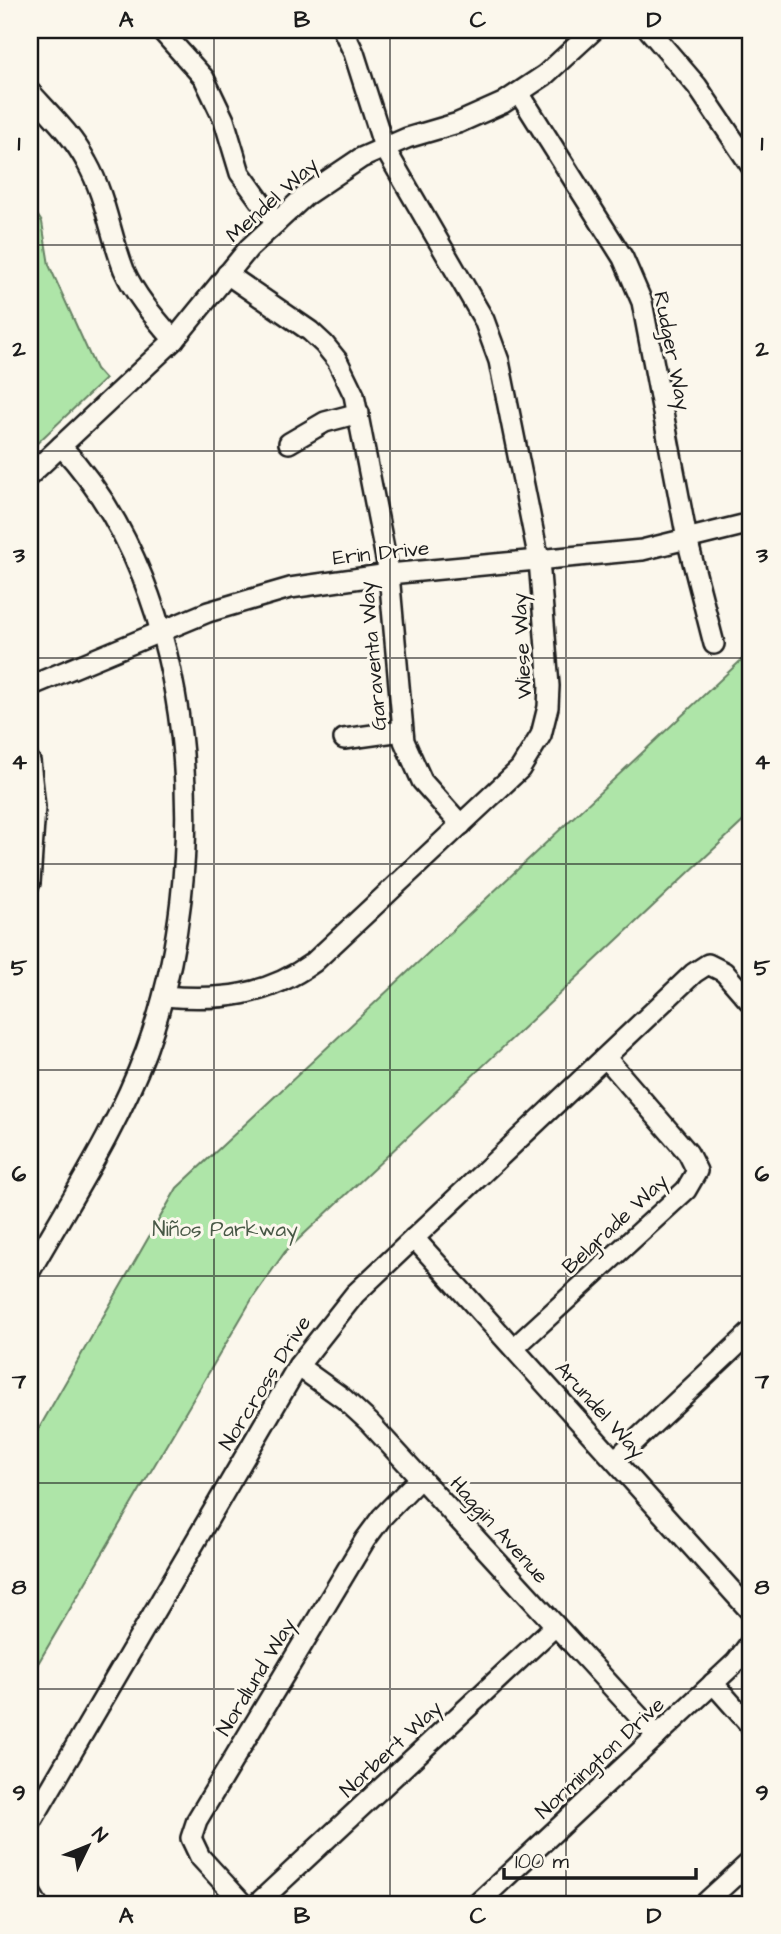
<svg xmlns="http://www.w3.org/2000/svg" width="781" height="1934" font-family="'Architects Daughter',sans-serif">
<rect width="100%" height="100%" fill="#fbf7ec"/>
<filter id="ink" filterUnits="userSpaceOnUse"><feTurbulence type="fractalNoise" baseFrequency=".0143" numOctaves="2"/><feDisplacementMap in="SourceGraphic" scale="14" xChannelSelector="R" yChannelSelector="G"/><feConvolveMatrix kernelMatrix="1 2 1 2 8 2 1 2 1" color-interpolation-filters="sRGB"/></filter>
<g filter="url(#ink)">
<g fill="#aee5a8" stroke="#658062" stroke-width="2">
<polygon points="30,204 42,222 49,265 96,369 105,379 30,450"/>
<polygon points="751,651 751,814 285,1252 252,1299 30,1677 30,1444 177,1188"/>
</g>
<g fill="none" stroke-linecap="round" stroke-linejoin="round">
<g stroke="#1c1c1c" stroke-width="24">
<g id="minor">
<polyline points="161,30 204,78 224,120 240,173 276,223"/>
<polyline points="649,30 697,86 751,166"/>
<path d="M30,92C51,115 73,136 87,163C106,197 110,235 124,270C136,297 155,318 174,340"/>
<polyline points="519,93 623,258 642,302 687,539 714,644"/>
<polyline points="227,274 310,331 324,344 337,360 354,395 389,574 404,741 422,781 461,825"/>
<polyline points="289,443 325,422 359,413"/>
<polyline points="30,475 174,340 249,248 306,195 361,158 407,138 458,123 503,103 545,75 594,30"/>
<polyline points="30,686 208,612 290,588 389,574 642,550 751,523"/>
<polyline points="344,739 402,731"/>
<polyline points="30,761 35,807 30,883"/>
<path d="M164,996C221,1001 267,996 314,962L520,769L541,735L548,707L549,686L539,560L499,361L484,320L384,147L354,53L343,30"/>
<polyline points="414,1238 751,1612"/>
<path d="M30,1271C71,1199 117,1129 146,1051C214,867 200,595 61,446"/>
<polyline points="514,1348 686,1190 697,1171 688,1153 606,1058"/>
<polyline points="298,1366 344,1399 369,1422 657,1736"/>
<polyline points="615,1460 751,1332"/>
<polyline points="713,1683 751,1726"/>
<polyline points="30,1824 298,1366 355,1294 694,973 708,964 724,972 751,1003"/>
<polyline points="30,1892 37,1904"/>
<polyline points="243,1904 200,1857 191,1838 197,1820 365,1540 382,1517 420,1478"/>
<polyline points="257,1904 555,1626"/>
<polyline points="477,1904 736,1662 751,1642"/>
<polyline points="704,1904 751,1861"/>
</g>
</g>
<use href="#minor" stroke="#fbf7ec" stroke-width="19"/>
</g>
</g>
<path fill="none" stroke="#1c1c1c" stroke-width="2" stroke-opacity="0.55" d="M214,30V1904M390,30V1904M566,30V1904M30,245H751M30,451H751M30,658H751M30,864H751M30,1070H751M30,1276H751M30,1483H751M30,1689H751"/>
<g text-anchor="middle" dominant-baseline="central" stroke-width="6" stroke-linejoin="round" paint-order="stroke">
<g font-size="21" fill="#1c1c1c" stroke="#fbf7ec">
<text transform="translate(272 200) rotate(-42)">Mendel Way</text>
<text transform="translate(672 351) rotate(79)">Rudger Way</text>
<text transform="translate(381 553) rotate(-6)">Erin Drive</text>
<text transform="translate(522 646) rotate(-93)">Wiese Way</text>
<text transform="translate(373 656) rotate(-95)">Garaventa Way</text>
<text transform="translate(615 1224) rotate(-43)">Belgrade Way</text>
<text transform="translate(265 1383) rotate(-58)">Norcross Drive</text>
<text transform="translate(600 1410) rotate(48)">Arundel Way</text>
<text transform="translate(499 1530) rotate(48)">Haggin Avenue</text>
<text transform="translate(256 1677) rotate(-59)">Nordlund Way</text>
<text transform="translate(391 1749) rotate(-43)">Norbert Way</text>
<text transform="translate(600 1758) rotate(-43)">Normington Drive</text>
</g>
<g font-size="21" fill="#485846" stroke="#fbf7ec">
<text x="225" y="1229">Niños Parkway</text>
</g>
</g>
<rect width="781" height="1934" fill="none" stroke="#fbf7ec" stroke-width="77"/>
<g transform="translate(88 1846) rotate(47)" stroke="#fbf7ec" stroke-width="5" paint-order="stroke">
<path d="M0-5L12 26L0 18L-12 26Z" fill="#1c1c1c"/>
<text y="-10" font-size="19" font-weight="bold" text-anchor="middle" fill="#1c1c1c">N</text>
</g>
<path d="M504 1868v10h192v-10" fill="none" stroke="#1c1c1c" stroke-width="3.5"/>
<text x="515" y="1868" font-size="21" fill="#1c1c1c" stroke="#fbf7ec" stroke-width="5" paint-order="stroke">100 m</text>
<rect x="38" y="38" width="704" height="1858" fill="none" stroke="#1c1c1c" stroke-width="2.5"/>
<g font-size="23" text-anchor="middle" font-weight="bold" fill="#1c1c1c">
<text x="126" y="27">A</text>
<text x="302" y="27">B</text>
<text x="478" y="27">C</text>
<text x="654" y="27">D</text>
<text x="19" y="150">1</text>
<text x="762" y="150">1</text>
<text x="19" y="356">2</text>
<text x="762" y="356">2</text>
<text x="19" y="562">3</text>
<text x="762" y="562">3</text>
<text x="19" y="769">4</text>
<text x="762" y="769">4</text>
<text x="19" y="975">5</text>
<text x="762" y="975">5</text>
<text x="19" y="1181">6</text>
<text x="762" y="1181">6</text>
<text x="19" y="1388">7</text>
<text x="762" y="1388">7</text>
<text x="19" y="1594">8</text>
<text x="762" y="1594">8</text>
<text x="19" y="1800">9</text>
<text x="762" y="1800">9</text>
<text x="126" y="1923">A</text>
<text x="302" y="1923">B</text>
<text x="478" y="1923">C</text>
<text x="654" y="1923">D</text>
</g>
</svg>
